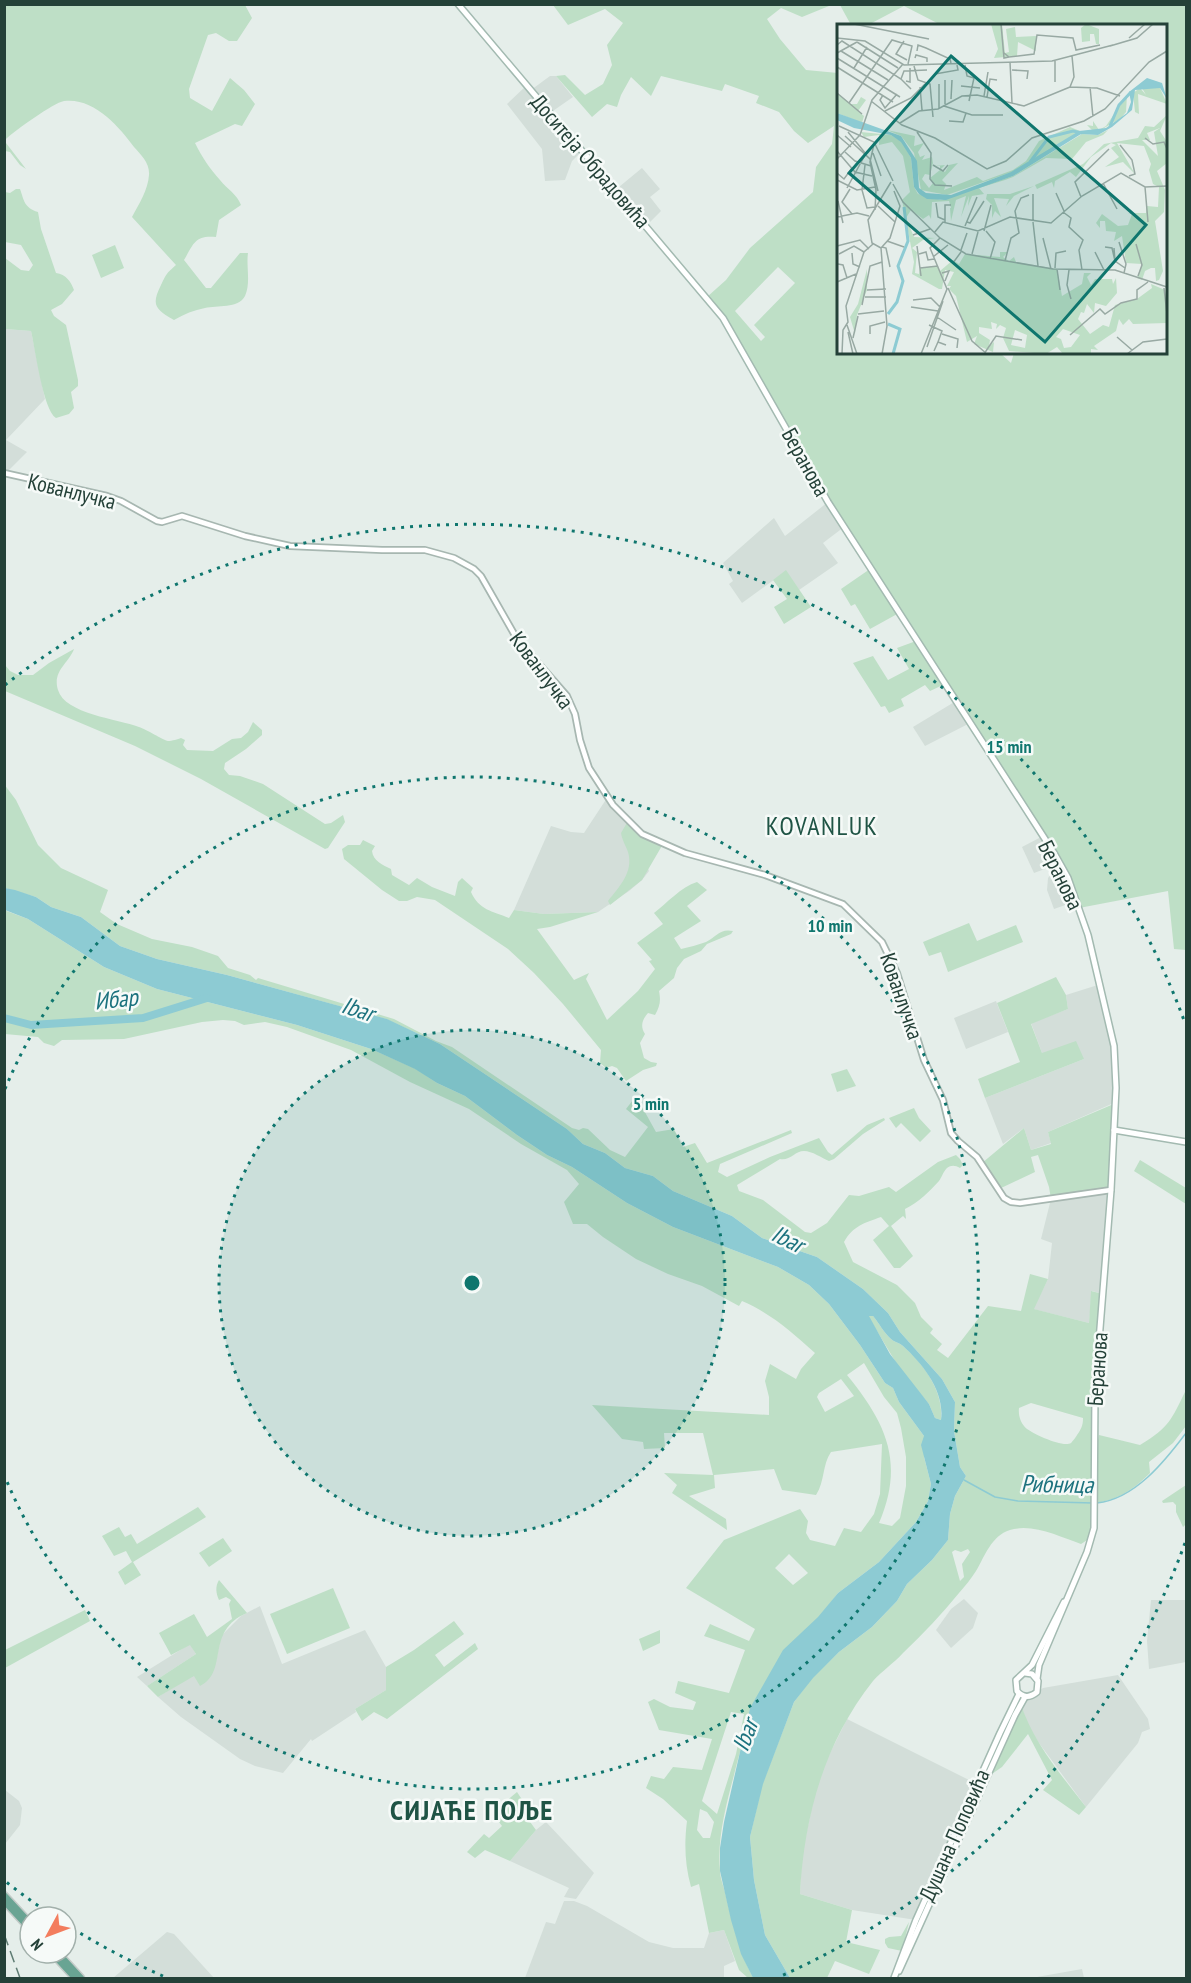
<svg xmlns="http://www.w3.org/2000/svg" width="1191" height="1983" font-family="'PT Sans Narrow',sans-serif">
<rect width="100%" height="100%" fill="#e5eeea"/>
<g fill="#d3ded9">
<polygon points="550,76 556,76 573,97 550,113 582,151 572,161 565,180 545,181 542,149 507,104 527,85 531,90"/>
<polygon points="642,168 660,189 650,197 661,211 650,222 619,187"/>
<polygon points="5,329 31,331 45,399 6,440 27,452 5,474"/>
<polygon points="828,502 844,527 823,543 838,563 799,590 786,571 742,603 729,584 733,581 723,563 774,518 785,536"/>
<polygon points="956,701 970,723 925,746 913,727"/>
<polygon points="607,798 627,820 649,871 642,880 629,891 598,912 544,914 514,910 551,826 571,832 584,833"/>
<polygon points="1043,836 1059,863 1077,901 1054,909 1047,890 1048,878 1052,873 1053,866 1034,873 1022,847"/>
<polygon points="1101,984 1114,1046 1116,1102 1048,1132 1051,1143 1031,1150 1024,1128 1003,1144 985,1098 1084,1059 1042,1053 1031,1023 1068,1009 1066,995"/>
<polygon points="996,1001 1008,1032 966,1049 954,1018"/>
<polygon points="1111,1190 1103,1294 1092,1291 1089,1323 1033,1309 1048,1279 1052,1243 1041,1239 1051,1199"/>
<polygon points="964,1599 978,1613 973,1628 951,1648 936,1630 951,1609"/>
<polygon points="1151,1600 1186,1600 1186,1662 1149,1669 1147,1641"/>
<polygon points="260,1606 282,1664 365,1630 386,1667 386,1690 355,1709 356,1712 312,1741 311,1739 283,1773 255,1766 240,1759 181,1717 158,1697 216,1661 221,1636 241,1616"/>
<polygon points="190,1644 196,1654 147,1686 137,1677"/>
<polygon points="1118,1675 1148,1719 1150,1729 1142,1732 1138,1743 1086,1807 1039,1743 1027,1723 1021,1705 1025,1697 1032,1696 1043,1688"/>
<polygon points="847,1719 977,1784 916,1920 852,1910 800,1894 802,1855 815,1791 826,1761"/>
<polygon points="5,1790 19,1801 22,1808 20,1825 5,1844"/>
<polygon points="546,1822 594,1873 576,1899 564,1897 569,1888 510,1861 536,1830"/>
<polygon points="564,1901 574,1901 587,1906 649,1942 673,1948 704,1948 709,1933 724,1930 735,1961 724,1966 724,1978 525,1978 546,1922 555,1924"/>
<polygon points="167,1932 174,1934 214,1978 113,1978"/>
<polygon points="1082,1969 1084,1978 1037,1978 1037,1977"/>
</g>
<g fill="#bedfc6" fill-rule="evenodd">
<path d="M4,5H245L252,18L237,41H229L216,33L208,35L189,89L190,98L212,111L230,78L244,90L255,104L242,126L235,124L195,143C202,157 210,169 220,180C227,189 237,194 241,205L219,220L216,237C195,235 194,243 184,260L206,288H211L240,253H248C246,266 251,283 245,296C238,309 217,305 205,308C194,310 184,314 174,320C155,309 151,305 161,285C167,273 166,274 176,265L132,217C139,204 148,190 149,175C150,163 141,155 134,147C119,126 93,97 64,101C53,103 16,130 6,139V143L26,169L20,165L10,152L5,151Z"/>
<path d="M553,5H828L829,6L802,17L781,8L767,19L780,39L806,70L838,73V352L1000,353L1011,363L1014,353L1166,352V26L941,25L904,6L868,25H851L840,5H1186V950L1174,949L1168,891L1079,908L1068,878L945,684L930,691L925,685L901,699L904,706L889,713L885,706L881,707L853,663L873,656L888,680L909,669L897,648L916,641L899,613L870,629L855,604L851,606L841,589L870,569L748,359L707,297L726,280L750,248L813,192L816,167L832,144L834,126L808,143L794,131L779,112L756,103L759,96L725,84L722,91L661,76L651,96L631,77L621,95L617,107L607,104L592,117L556,76L565,75L585,95L603,84L612,65L607,45L623,23L605,9L568,25ZM778,267L795,283L754,325L765,337L761,341L735,311Z"/>
<path d="M16,189H20C24,200 24,208 38,212L41,229L56,273C66,274 71,282 74,290L62,304L51,310L54,316L66,325L78,380V386L71,392L74,408L69,414L56,418C43,410 35,348 31,331L5,329V258L21,270L29,271L33,265L21,245L5,242V192L10,193Z"/>
<polygon points="115,245 124,268 101,278 92,255"/>
<polygon points="786,570 811,607 784,624 774,607 787,599 773,580"/>
<path d="M74,649C69,663 52,671 58,690C65,714 118,719 139,727C146,729 163,740 168,741C172,741 178,739 181,738L185,740L183,745L187,750L213,751L232,739L241,738L248,732L253,722L262,730V735L246,749L225,763L224,769L229,775L240,776L263,784L325,824L331,823L343,815L345,822L328,848L325,849L201,779L135,746L5,691V665L10,671L18,675H33L49,663Z"/>
<path d="M4,784L16,800L38,845L61,868L108,890L100,912L117,924L152,939L192,947L218,956L228,968L250,975L256,980L258,978L394,1019L436,1041L452,1047L572,1128L579,1130L583,1128L588,1129L610,1150L625,1157L648,1127L626,1109L636,1096L656,1132L674,1129L683,1147L695,1143L707,1163L791,1130L792,1133L720,1164L718,1172L727,1177L770,1157L819,1138L828,1152L832,1155L867,1125L884,1118L885,1120L863,1134L834,1159L829,1161C822,1158 812,1151 804,1151C795,1151 790,1161 780,1159L737,1185L739,1191L763,1200L805,1232L811,1233L827,1223L849,1195L859,1196L889,1187L896,1192L938,1162L956,1155L960,1159L963,1165L960,1168C955,1165 951,1165 947,1168C943,1172 942,1177 939,1181C929,1192 919,1202 905,1209L906,1219L903,1216L891,1226L913,1256L900,1268H894L873,1240L889,1226L881,1217C864,1223 853,1226 844,1242L853,1262L897,1285L915,1303L921,1317L933,1329L930,1333L942,1344L937,1350L948,1358L988,1306L1021,1311L1030,1274L1048,1279L1034,1309L1089,1323L1091,1291L1103,1294L1095,1391L1097,1445L1099,1435L1140,1445C1170,1427 1171,1420 1186,1390V1426L1173,1443L1149,1462L1150,1473C1134,1489 1117,1501 1093,1503L1092,1537L1081,1544C1060,1537 1033,1523 1010,1530C991,1536 985,1556 976,1571C971,1579 965,1586 959,1593C942,1614 923,1634 903,1653C894,1663 882,1671 873,1681C824,1743 804,1817 800,1894L852,1910L846,1942L880,1950L869,1974L835,1961L827,1978H790L765,1935L754,1880L750,1837L762,1785L794,1702L812,1678L839,1652L872,1627L897,1601L907,1584L932,1560L948,1540L950,1514L955,1496L966,1476L960,1467L954,1431L955,1402L942,1379L900,1332L888,1313L863,1289L817,1257L762,1238L732,1216L673,1191L653,1176L625,1168L605,1153L583,1144L567,1129L440,1044L386,1019L227,975L157,959L120,946L81,917L51,907L36,897L5,888ZM1031,1403L1083,1418C1083,1426 1081,1429 1077,1435C1076,1437 1072,1442 1071,1443C1063,1448 1034,1434 1027,1429C1021,1424 1018,1416 1019,1408ZM968,1549L970,1552L962,1564L964,1577L960,1581L952,1552L955,1550L961,1552Z"/>
<path d="M628,821L642,834L663,844L642,880L610,905L608,901C619,887 634,872 628,852C626,846 622,840 621,833Z"/>
<path d="M363,840L375,846L372,851C373,861 383,865 391,869L392,875L409,885L417,878L432,887L455,896L458,882L462,878L473,888L471,892C479,910 492,911 509,918L514,910L544,914L598,912L550,927L537,929L574,980L589,973L586,979L607,1020L638,991L655,969L649,961L652,960L637,943L663,924L654,913C667,903 681,887 697,882L707,890L687,906L701,921L674,938L681,949C689,947 698,945 706,942C716,937 720,928 733,931L731,934L707,944L701,951L684,959L677,968L674,978L659,991C661,1001 660,1006 655,1015L648,1013C642,1020 640,1026 645,1034L640,1043L644,1058L651,1062L657,1063L656,1066L643,1070L626,1081L617,1068L612,1066L606,1068L600,1063L601,1050L563,1004L534,973L508,949L435,900L417,897L407,901H399L382,890L344,859L342,849L348,845H360Z"/>
<path d="M4,910L28,919L104,967L157,989L297,1025L371,1049L416,1069L437,1083L465,1096L517,1135L547,1155L572,1167L627,1203L673,1227L778,1267L809,1285L829,1304L860,1345L885,1383L893,1388L899,1402L924,1436V1457L931,1484L928,1501L916,1522L879,1562L838,1593L750,1708C747,1731 739,1753 734,1775C726,1805 717,1839 720,1870C720,1877 723,1885 725,1892C732,1923 739,1950 753,1978H748L739,1970L724,1930L709,1933L699,1884L691,1887C685,1865 684,1844 687,1821L663,1799L646,1788L651,1776L664,1779L673,1767L702,1770L712,1739L659,1730L648,1702L654,1699L670,1707L693,1710L696,1702L675,1693L678,1681L729,1693L745,1650L704,1636L710,1624L749,1641L755,1629L686,1588L724,1540L800,1509L808,1521L806,1533L810,1540L835,1546L844,1528L861,1532L874,1514L880,1494L882,1444L831,1452C822,1465 825,1481 816,1495L782,1490L774,1469L714,1475L715,1488L689,1496L726,1519L727,1530L672,1493L677,1485L664,1473L713,1475L703,1433H664L665,1448L644,1449L643,1442L622,1439L592,1405L769,1415V1397L765,1381L770,1364L796,1379L801,1369L815,1353C792,1332 770,1313 742,1301L739,1306L702,1286L668,1274L636,1259L603,1237L587,1224H573L564,1202L579,1184L567,1170L521,1144L469,1109L410,1082L351,1050L287,1027L265,1022L244,1025L235,1021L223,1020L202,1022L124,1039L62,1040L54,1046L44,1043L38,1037L5,1034ZM864,1363L884,1397L897,1413L901,1428L906,1457V1486L900,1518L892,1526L879,1523C905,1462 886,1423 847,1375ZM841,1379L854,1396L825,1412L817,1397L819,1393ZM789,1554L808,1573L793,1585L775,1568ZM731,1712L744,1714L736,1754L717,1814L702,1801ZM700,1809L707,1812L714,1822L710,1838H703L697,1830Z"/>
<polygon points="969,923 977,941 1016,925 1023,942 948,972 941,952 929,956 923,942"/>
<polygon points="1056,977 1066,995 1068,1009 1031,1024 1042,1053 1076,1041 1084,1059 985,1098 978,1079 1020,1062 997,1003"/>
<polygon points="847,1069 856,1086 837,1092 831,1074"/>
<polygon points="1116,1103 1111,1190 1051,1199 1049,1187 1038,1155 1031,1157 1035,1172 999,1189 982,1163 1024,1128 1031,1150 1051,1144 1048,1132"/>
<polygon points="914,1108 919,1118 931,1131 920,1142 901,1123 896,1128 889,1118"/>
<polygon points="1140,1160 1186,1188 1186,1204 1134,1171"/>
<path d="M868,1316H873C879,1323 884,1333 891,1339C894,1342 900,1343 903,1346C924,1364 944,1392 941,1420L935,1418L929,1404L901,1371Z"/>
<polygon points="1186,1485 1186,1524 1183,1527 1176,1512 1176,1505 1173,1502 1163,1503 1162,1501"/>
<polygon points="198,1507 206,1517 133,1562 141,1575 125,1585 118,1572 132,1562 126,1551 114,1556 102,1536 119,1527 125,1537 131,1534 137,1544"/>
<polygon points="223,1538 232,1551 209,1567 199,1553"/>
<path d="M219,1580L247,1613C204,1631 230,1671 200,1686L194,1676L158,1697L147,1686L196,1654L190,1645L171,1655L159,1633L194,1614L207,1637L232,1619L229,1604L231,1600L226,1597L219,1600C216,1593 215,1587 219,1580Z"/>
<polygon points="333,1588 350,1628 287,1654 270,1614"/>
<polygon points="85,1610 90,1621 5,1668 5,1650"/>
<polygon points="454,1621 464,1634 435,1655 444,1667 475,1643 478,1649 387,1719 374,1712 362,1721 355,1709 386,1690 386,1667 414,1650"/>
<polygon points="660,1630 660,1643 643,1651 639,1639"/>
<path d="M1021,1705C1034,1743 1061,1775 1086,1807L1079,1815L1043,1790L1052,1780L1028,1734L1002,1767L986,1778Z"/>
<polygon points="517,1792 527,1807 522,1811 536,1830 510,1861 485,1850 475,1858 467,1852 484,1834 489,1838 502,1826 492,1813"/>
<polygon points="909,1922 902,1951 888,1948 885,1943 885,1939 889,1937 901,1936"/>
</g>
<path fill="#8dcbd3" fill-rule="evenodd" d="M5,888L15,890L36,897L51,907L81,917L120,946L157,959L227,975L387,1019L440,1044L567,1129L583,1144L605,1153L625,1168L653,1176L673,1191L732,1216L762,1238L817,1257L863,1289L888,1313L900,1332L942,1379L955,1402L954,1431L960,1467L966,1476L955,1496L950,1514L948,1540L932,1560L907,1584L897,1601L872,1627L839,1652L813,1678L794,1702L763,1784L750,1837L754,1880L765,1935L790,1978H753L741,1954L731,1920L720,1871V1848L724,1822L750,1708L783,1650L818,1617L838,1593L879,1562L916,1522L928,1501L931,1484L921,1445L924,1436L899,1402L893,1388L885,1383L860,1345L829,1304L809,1285L778,1267L673,1227L627,1203L572,1167L547,1155L517,1135L465,1096L437,1083L415,1069L371,1049L297,1025L157,989L104,967L28,919L5,910ZM869,1316H873C879,1323 884,1333 891,1339C894,1342 900,1343 903,1346C923,1364 945,1392 941,1420L935,1418L929,1404L890,1354Z"/>
<g fill="none" stroke-linecap="round" stroke-linejoin="round">
<g stroke="#8dcbd3" stroke-width="1.5">
<polyline points="964,1480 995,1497 1018,1501 1093,1503"/>
<path d="M1097,1503C1135,1499 1165,1461 1186,1433"/>
</g>
<polyline stroke="#8dcbd3" stroke-width="8" points="4,1018 31,1025 143,1018 207,998"/>
<g stroke="#a7b7b1" stroke-width="8">
<polyline id="tertiary" points="4,473 107,496 121,501 157,521 162,522 182,516 245,536 290,546 382,550 425,550 454,558 474,569 481,576 517,639 567,696 575,714 580,740 589,768 613,805 642,834 685,853 765,875 843,904 882,942 897,973 924,1060 943,1100 951,1133 958,1141 977,1157 1004,1198 1011,1202 1020,1203 1111,1190"/>
</g>
<g stroke="#a3bab1" stroke-width="8">
<g id="secondary">
<polyline points="458,4 723,318 828,502 1054,853 1068,878 1088,935 1114,1046 1116,1088 1111,1190 1095,1391 1094,1528 1087,1552 1039,1665 1037,1679"/>
<polyline points="1114,1130 1186,1142"/>
<path d="M1025,1673L1032,1674L1038,1681L1037,1692C1030,1698 1023,1698 1017,1691L1016,1680L1032,1665L1064,1602"/>
<polyline points="899,1971 1015,1715 1025,1697"/>
<polyline points="894,1978 916,1920 1000,1733 1019,1694"/>
</g>
</g>
<g stroke="#c2cac7" stroke-width="9">
<g id="primary">
<polyline points="4,1895 30,1923"/>
<polyline points="4,1901 30,1929"/>
<polyline points="52,1953 75,1978"/>
<polyline points="58,1953 81,1978"/>
</g>
</g>
<use href="#tertiary" stroke="#fff" stroke-width="4.5"/>
<use href="#secondary" stroke="#fff" stroke-width="5"/>
<use href="#primary" stroke="#69a493" stroke-width="6"/>
<polyline stroke="#5e7c73" stroke-width="1.5" stroke-dasharray="12 6" stroke-linecap="butt" points="4,1934 20,1978"/>
</g>
<circle cx="472" cy="1283" r="253" fill="#0f766e" fill-opacity=".12"/>
<g fill="none" stroke="#0f766e" stroke-width="3" stroke-dasharray="3 6">
<circle cx="472" cy="1283" r="253"/>
<path d="M5 1089A506 506 0 1 1 5 1477"/>
<path d="M1185 1543A759 759 0 0 1 781 1976M163 1976A759 759 0 0 1 70 1927M53 1916A759 759 0 0 1 5 1881M5 685A759 759 0 0 1 1185 1023"/>
</g>
<g text-anchor="middle" dominant-baseline="central" stroke-width="5" stroke-linejoin="round" paint-order="stroke">
<g font-size="22" fill="#244138" stroke="#f6faf8">
<text transform="translate(591 161) rotate(49)">Доситеја Обрадовића</text>
<text transform="translate(806 462) rotate(61)">Беранова</text>
<text transform="translate(72 491) rotate(14)">Кованлучка</text>
<text transform="translate(542 670) rotate(53)">Кованлучка</text>
<text transform="translate(1061 875) rotate(64)">Беранова</text>
<text transform="translate(902 996) rotate(71)">Кованлучка</text>
<text transform="translate(1097 1369) rotate(-86)">Беранова</text>
<text transform="translate(954 1835) rotate(-66)">Душана Поповића</text>
</g>
<g font-size="24" font-style="italic" fill="#1c727e" stroke="#f6faf8">
<text transform="translate(116 999) rotate(-6)">Ибар</text>
<text transform="translate(358 1009) rotate(18)">Ibar</text>
<text transform="translate(788 1239) rotate(26)">Ibar</text>
<text transform="translate(1057 1484) rotate(1)">Рибница</text>
<text transform="translate(745 1735) rotate(-69)">Ibar</text>
</g>
<g font-size="26" letter-spacing="1.5" fill="#1f5445" stroke="#f6faf8">
<text x="822" y="825">KOVANLUK</text>
</g>
<g font-size="28" font-weight="bold" letter-spacing="1.5" fill="#1f5445" stroke="#f6faf8">
<text x="472" y="1809">СИЈАЋЕ ПОЉЕ</text>
</g>
</g>
<g transform="translate(837 24)">
<rect width="330" height="330" fill="#e5eeea"/>
<path d="M154,0H165L168,29L172,28L169,5L178,3L179,13L199,12V27L181,18L180,32L157,34L161,25ZM249,0L262,5V20H259L257,10H253V17L245,18L244,4ZM311,62L323,64L330,80L301,70L302,90L298,88L296,69L303,64L309,71L305,64ZM0,69L14,80H20L24,73L29,76L21,87L27,92L25,99L0,89ZM290,71L289,88L284,94L262,107H247H256L250,101L256,102V97L262,106L269,102ZM330,91L323,107L330,118V139L320,147L328,166L327,188L318,197L326,247L322,256L319,257L318,244H314L308,247L305,256L300,254L305,240L289,239L285,212L277,217L279,208L269,207L268,197H263V204L259,199L265,190L281,202L291,201L295,190L291,189H309V177L310,182L321,183L322,163L316,160L312,146L314,140L307,122L280,119L298,150L286,138L268,143L282,133L274,124L279,121L274,119L254,133L239,153L233,148L218,157L217,164L215,158L200,165L198,161L246,140L267,120L301,114L308,102L317,103ZM323,104L317,108L321,132L305,116H313L310,109ZM233,103L243,107L220,123L175,148L110,171L84,166L77,129L64,112L50,106L78,112L77,122L87,119L81,128L83,133L88,131L85,136L95,133L96,139L93,151L88,150L85,155L92,164L96,159L93,154L103,146V141L97,142L108,141L104,145L108,148L112,141L121,139L105,156L109,160L107,166L140,153L146,157L176,146L189,137L202,117ZM271,106L266,111L249,118L235,135L209,134L176,153L168,156L142,164L147,170L135,172L131,182L132,172L124,193L129,172L119,176L114,197L113,184H108H114L112,177L95,178L94,195L92,191L86,195L74,186L69,194L77,213L98,214L86,216L75,224L80,228L78,249L82,250L83,244L101,242L103,247L116,236L122,240L128,230L163,233V228H171L166,233L172,237L177,233L179,238L220,245L225,272L245,260L247,249H254L250,253L254,261L258,255H275L276,260L279,254L280,269L269,282L258,279L257,289L250,280L247,289L244,288L241,295L253,310L266,301L272,303L278,281L300,275L315,264L314,260L328,266L330,299L296,300L292,295L286,301L282,295L279,307L257,322L261,326L254,325V330H226L220,323L209,330L172,327L166,314L169,304L163,301L159,305L160,300L154,298L155,305L142,303V309L153,316L152,322L157,318L156,328L137,320L140,312L130,318L119,272L112,265L114,262H110L117,248L108,246L105,265H102L75,250L77,238L65,176L73,168L66,132L55,118L42,121V111L27,113L24,108L54,111L65,118L74,134L77,163L81,170L104,176L176,152L245,110L261,111ZM226,305L243,311L234,323L227,324L224,315L219,313ZM178,306L190,311L188,324L174,321ZM197,162L177,172L169,182L172,175L157,174L164,193L158,187L155,194V181L149,175L150,170H173ZM30,245V266L20,291L18,310L13,293L21,280Z" fill="#bedfc6" fill-rule="evenodd"/>
<path d="M310,54L325,59L330,75L323,64L298,66L295,86L275,103L261,111L244,110L176,152L109,176L90,175L82,170L77,163L74,134L64,118L54,111L17,104L0,96V89L64,112L80,137L82,164L89,169L114,171L174,148L242,107L269,104L290,89L294,78L292,68Z" fill="#8dcbd3"/>
<path fill="none" stroke="#8dcbd3" stroke-width="3" d="M273,102L282,81L294,68M193,138L212,113L236,107L245,109M51,290L60,278L66,257L61,242L71,217L67,183M51,300L63,305L56,330"/>
<path fill="none" stroke="#98a9a3" stroke-width="1.5" d="M17,0L92,15M164,0L167,34L172,33M0,14L28,17L67,41L215,37L276,21M292,14L308,0M67,17L59,30L70,36M20,18L61,44M0,21L5,17L64,55L74,65M273,22L300,14L316,0M4,27L51,56M80,27L81,21L89,24L113,35L114,39M0,29L20,18M167,29L172,33L197,30L200,11L236,14L239,26L263,21M235,32L237,53L233,63L260,64L283,72M0,34L63,73M78,34L79,31L90,34V38M218,36V58M173,38L175,79M128,41L130,52L137,54L132,77M77,42L81,56L93,60L96,93M0,43L56,78M17,44L30,23M175,46L191,47L190,55M98,50L121,46L120,41M64,55L67,47L90,46M108,56V80M69,57L73,58V44M102,60V84M124,62L143,64M83,63L85,86M253,63L256,93M0,69L25,90M46,71L43,76L48,84L60,70M147,72L151,48M150,73L153,55L160,56M114,75L115,56M34,77L65,101L98,114L150,145L169,137L195,114L247,97L268,85L312,38L330,27M12,79L55,16L75,22L71,40M107,82L135,91H166M48,87L74,74L89,59M112,97L126,98L129,89M63,99L82,87L101,85L125,72L140,71L187,82L233,63M2,102L37,118L56,157M11,108L29,130M80,108L94,129L93,155L98,161L115,162M0,111L14,123M23,111L35,76L66,40M8,112L33,135L41,167M308,114L316,120L327,118L330,125M37,120L33,138L39,166L38,186M283,121L295,136L298,150L292,152M0,127L18,148L35,152M8,128L18,137L34,142M36,129L44,152M0,135L22,112M28,141L25,166L30,184L38,183M96,141L106,147L111,141M0,149L7,155L15,144M0,156L20,166L38,163M266,159L280,185M56,160L66,178L103,214L129,230L216,245L278,246L330,263M308,163L311,198M10,164L28,131M13,165L5,178L15,190M57,167L63,182L58,198M219,169L227,187M244,173L238,158L272,125M1,177L6,199M99,179L101,193L108,196M41,182L58,198M226,188L234,194L232,203L246,216L242,226L245,246M0,193L20,189L32,192M108,198V181H114M130,198L133,199L147,177M196,198L201,242M196,198V170M128,202L140,173M147,207L154,181M149,207L158,218L153,235M97,209L106,198L141,207L173,193L214,199L245,172L284,149L308,163L330,162M76,211L93,205M206,214L214,245M50,217L67,223M282,218L289,240L287,249M299,220L305,241L301,252M0,222L23,216L32,225M80,222L84,252M45,223L49,224L53,243M268,223L275,224L278,237M44,224L50,302L45,330M44,224L35,219L31,196L54,158M44,224L53,214L58,198M277,224L278,237L288,244M124,226L130,209M103,228L116,239L124,228M258,228L267,246M15,229L16,240L23,243M2,230L17,222L27,228M82,230L89,228L91,236L97,235M135,230L141,208M96,233L111,221M168,237L174,214L182,209L178,187L184,174L192,171M1,240L6,241L10,254M83,244L101,242M218,244L219,229L229,227M220,245L223,266M232,246L230,261L234,275M105,249L112,247L108,257M0,258L19,250M111,264L135,317L150,330M327,264L330,290M30,266L49,265M28,273H49M76,276L94,274L103,283M25,281L33,242L45,238M74,283L101,287M21,290L47,287M100,293L119,306M10,301L20,330M92,301L105,307L101,318M11,308L16,330M33,310V302L48,298M105,310L121,315L120,324M233,311L263,285L268,290L284,279L300,275V266L311,258M280,313L295,326M16,314L21,292M90,323L106,277M97,327L101,318L109,321M5,330L6,306L11,298L9,282L27,228L36,220M84,330L110,265L93,224L103,214M147,330L159,312L185,316M290,330L306,318L330,315"/>
<path fill="#0f766e" fill-opacity="0.15" stroke="#0f766e" stroke-width="3" d="M114,32L309,201L208,318L12,149Z"/>
<rect width="330" height="330" fill="none" stroke="#244138" stroke-width="3"/>
</g>
<circle cx="472" cy="1283" r="9" fill="#0f766e" stroke="#f6faf8" stroke-width="3"/>
<g font-size="18" text-anchor="middle" font-weight="bold" fill="#0f766e" stroke="#f6faf8" stroke-width="5" stroke-linejoin="round" paint-order="stroke">
<text x="1009" y="753">15 min</text>
<text x="830" y="932">10 min</text>
<text x="651" y="1110">5 min</text>
</g>
<rect width="1191" height="1983" fill="none" stroke="#244138" stroke-width="12"/>
<g transform="translate(48 1935) rotate(229)"><circle r="28" fill="#f6faf8" stroke="#a2b0ab" stroke-width="1.5"/>
<path d="M0-4.5L10 22L0 15L-10 22Z" fill="#f37d5e"/>
<text y="-9" font-size="16" font-weight="bold" text-anchor="middle" fill="#244138">N</text>
</g>
</svg>
